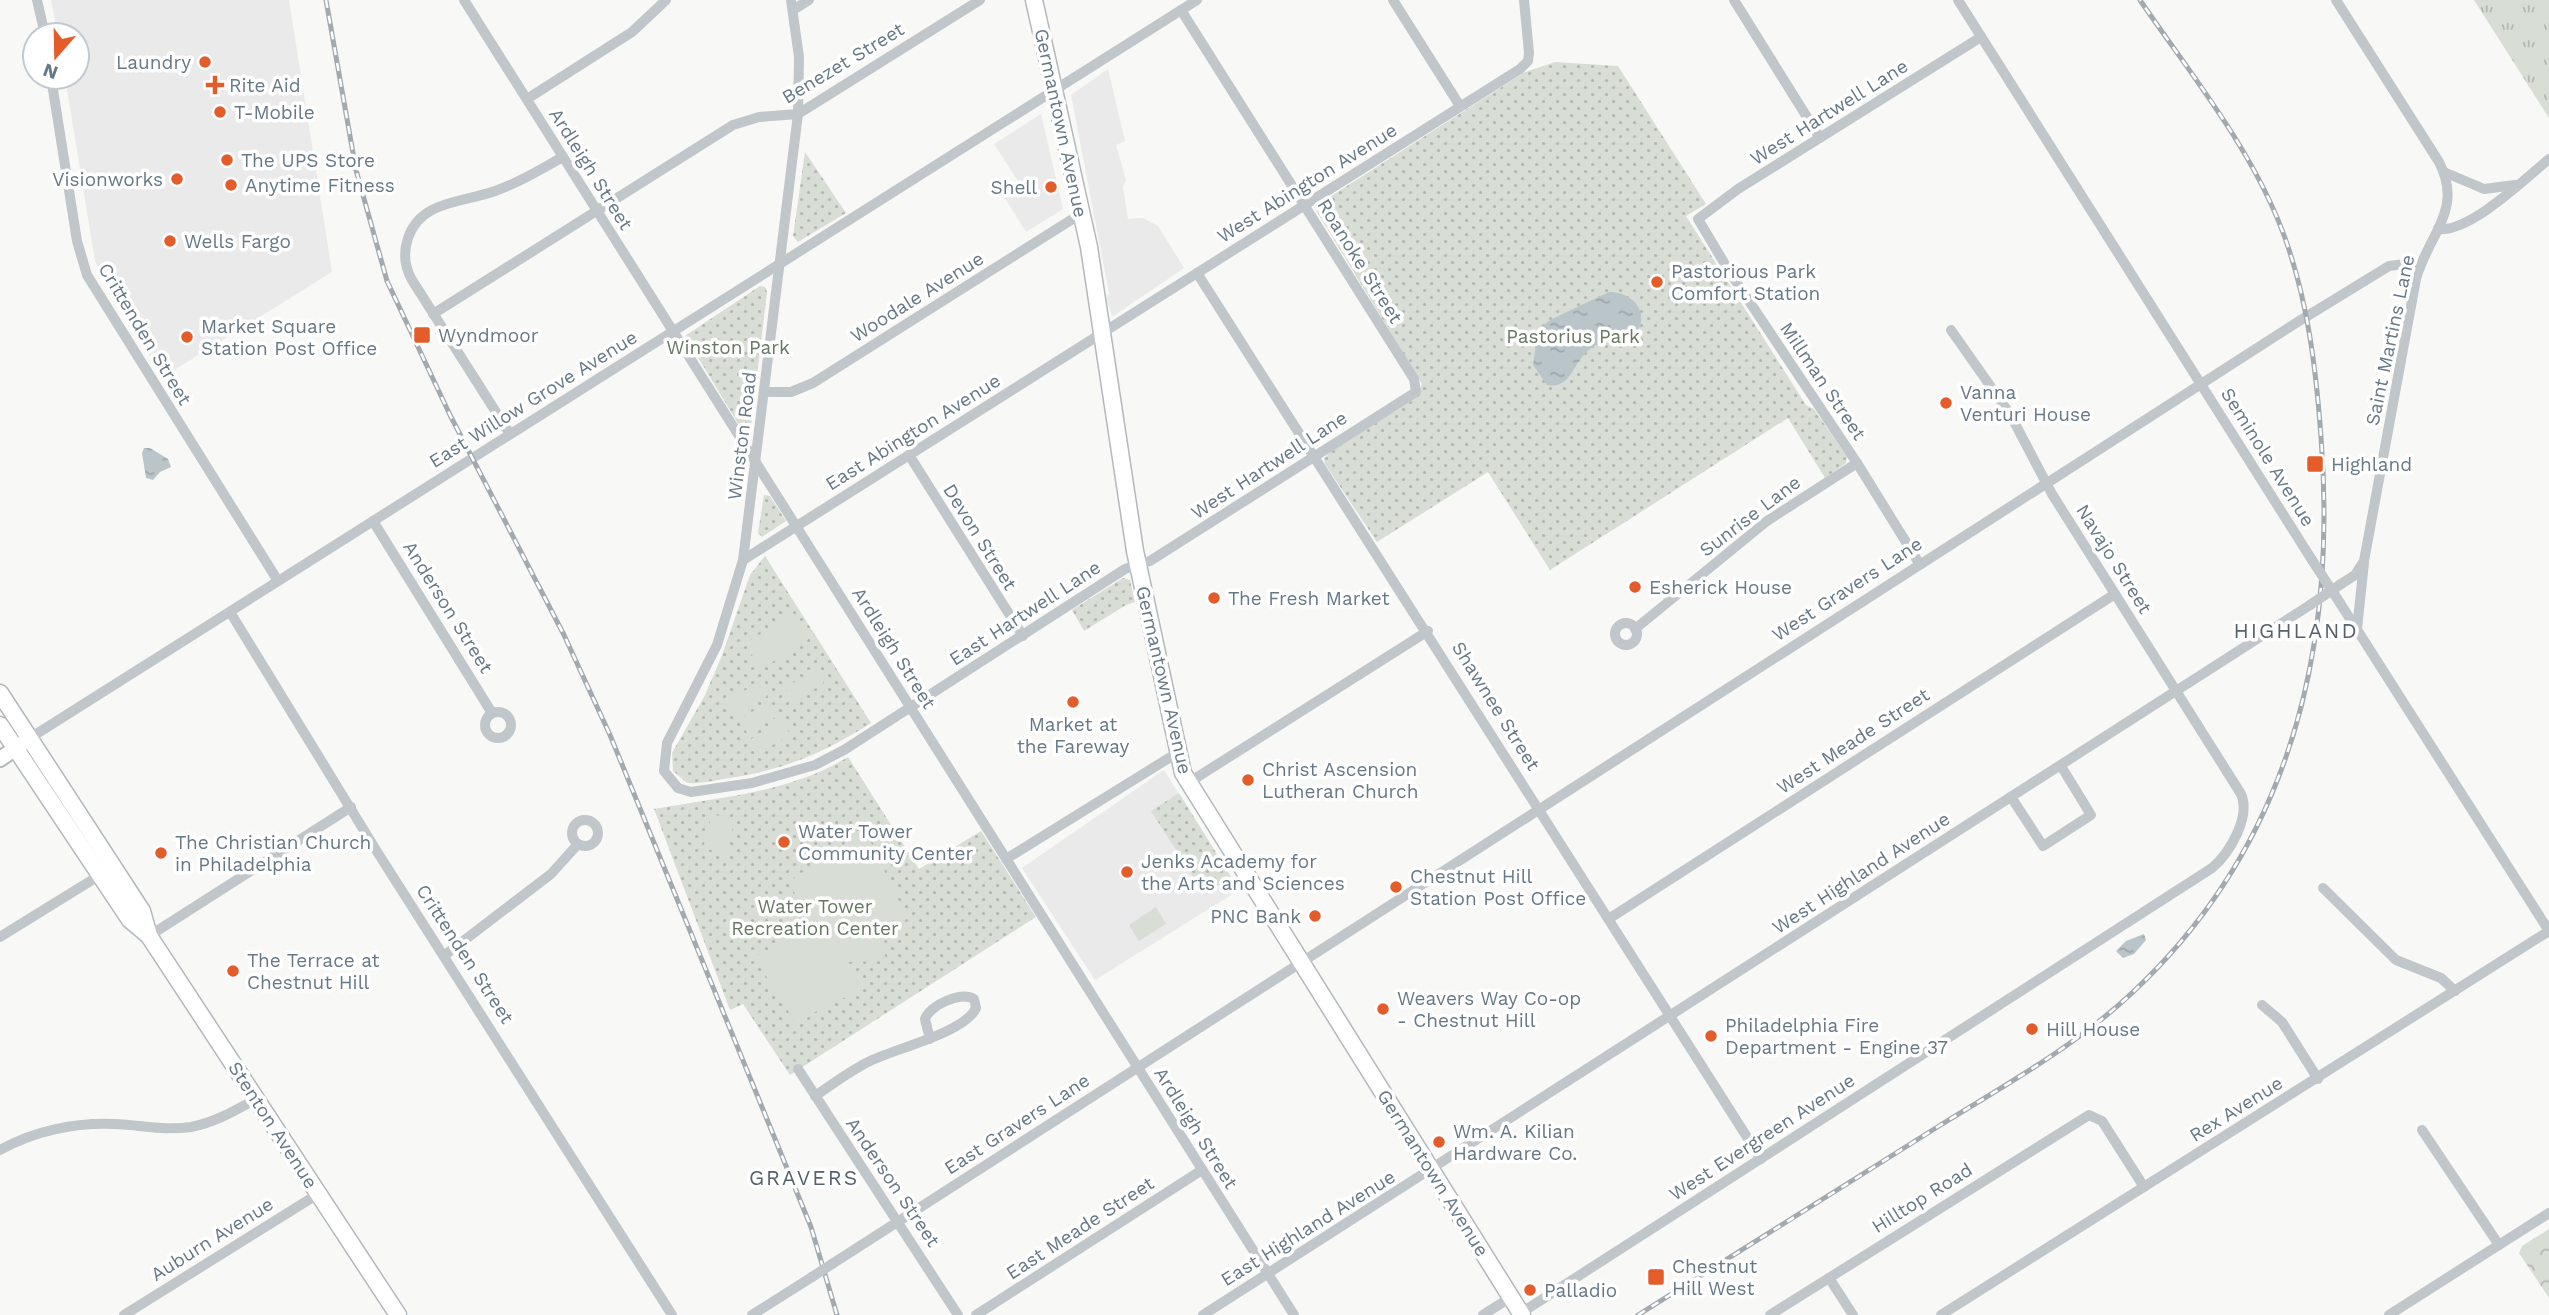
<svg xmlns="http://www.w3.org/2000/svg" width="2549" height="1315" font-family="'Work Sans',sans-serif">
<defs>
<pattern id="grass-tufts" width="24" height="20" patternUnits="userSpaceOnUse" patternTransform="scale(1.75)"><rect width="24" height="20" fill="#d8ddd5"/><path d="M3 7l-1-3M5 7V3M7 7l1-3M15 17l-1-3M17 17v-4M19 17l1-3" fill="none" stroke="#b3b8b2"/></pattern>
<pattern id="forest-crowns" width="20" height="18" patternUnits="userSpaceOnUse" patternTransform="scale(1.75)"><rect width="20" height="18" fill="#d8ddd5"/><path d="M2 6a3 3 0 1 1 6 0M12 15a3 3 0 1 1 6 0" fill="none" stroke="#b3b8b2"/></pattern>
<pattern id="park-dots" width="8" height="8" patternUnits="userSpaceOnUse" patternTransform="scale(1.75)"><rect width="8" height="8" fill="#d8ddd5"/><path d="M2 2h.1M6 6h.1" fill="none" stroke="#b3b8b2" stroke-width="1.8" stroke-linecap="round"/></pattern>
<pattern id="water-ripples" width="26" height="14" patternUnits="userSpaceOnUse" patternTransform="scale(1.75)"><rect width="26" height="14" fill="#bac5ca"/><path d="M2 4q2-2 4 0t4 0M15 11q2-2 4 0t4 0" fill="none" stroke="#9ba5aa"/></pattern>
</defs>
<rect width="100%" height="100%" fill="#f8f9f6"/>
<g fill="#e9eae9">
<polygon points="51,0 289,0 332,272 163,377 110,292 95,261 65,77 77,77 77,35 58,35"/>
<polygon points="1108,69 1125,141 1116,145 1126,180 1123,187 1128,219 1143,218 1158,226 1184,268 1112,317 1106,297 1109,293 1071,95"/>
<polygon points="1041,114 1063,209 1026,232 1003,195 1020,184 994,144"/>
<polygon points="1164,770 1239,890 1095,980 1022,868"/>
</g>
<polygon fill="url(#grass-tufts)" points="2474,0 2549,0 2549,118"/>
<polygon fill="url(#forest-crowns)" points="2549,1229 2549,1298 2519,1253 2522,1246"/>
<g fill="url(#park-dots)">
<polygon points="1555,62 1618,66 1706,204 1686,216 1806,405 1814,409 1847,457 1846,463 1825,478 1788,418 1550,570 1488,472 1377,542 1325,464 1324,458 1334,449 1416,398 1422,384 1314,207 1525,72"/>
<polygon points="805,152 846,213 798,242 793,236"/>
<polygon points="760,286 765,287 767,292 751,426 747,431 739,425 685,336"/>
<polygon points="764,495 770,496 786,521 762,537 758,533"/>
<path d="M765,556L871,723C824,753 786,769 730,778C716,780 701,784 687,783L673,771L672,753L704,697L721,658L750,575Z"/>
<polygon points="1123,578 1130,580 1135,602 1126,605 1084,631 1072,610"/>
<path d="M848,757L919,869L981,831L1036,917L790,1075L743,1004L730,1010L654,809C719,797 790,793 848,757Z"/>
<polygon points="1179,793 1231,877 1205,895 1151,811"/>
</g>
<g fill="#d8ddd5">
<polygon points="792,614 808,640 761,669 745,644"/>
<polygon points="815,669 824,683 794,702 785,688"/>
<polygon points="758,682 767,696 737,715 728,701"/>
<polygon points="770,701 779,715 748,734 739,720"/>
<polygon points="782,720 790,734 760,753 751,739"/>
<polygon points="712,814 735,820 726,854 703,848"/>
<polygon points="865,830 905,914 884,926 885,961 848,962 862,989 795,1022 754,957 783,942 782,900 798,899 788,882"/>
<polygon points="1156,907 1166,924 1139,941 1129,925"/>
</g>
<g fill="url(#water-ripples)">
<path d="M1609,292C1639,292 1654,322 1628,341C1567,334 1583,391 1547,385L1533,365L1538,329L1552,319Z"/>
<polygon points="144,448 150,448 168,459 171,467 160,472 153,480 146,478 142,453"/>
<polygon points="2144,934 2146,940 2134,954 2123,958 2116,951 2126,941"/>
</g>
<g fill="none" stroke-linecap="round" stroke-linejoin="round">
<g stroke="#b4b9be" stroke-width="18">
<polyline id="secondary" points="0,759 23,743"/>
</g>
<g stroke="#b3b8bc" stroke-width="19">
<g id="primary">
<polyline points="1034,0 1089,247 1135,551 1183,773 1522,1315"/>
<polyline points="0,693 142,911 149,936 398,1315"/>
<polyline points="0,725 130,920 149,936"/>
</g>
</g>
<g stroke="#c1c6ca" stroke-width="10">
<polyline points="37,0 45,35"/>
<polyline points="464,0 1294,1315"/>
<polyline points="791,0 799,57 798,114 743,560 717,645 667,743 664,771 678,788 691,792 752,783 815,765 844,750 1125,569 1150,561 1416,392 1414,379 1181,10"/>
<polyline points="1393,0 1460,106"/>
<polyline points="1734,0 1820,138"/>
<polyline points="1958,0 2312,560"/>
<path d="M2336,0L2439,162C2464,210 2428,235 2416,279L2364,561L2355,575L2341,584"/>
<polyline points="793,10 809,0"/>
<polyline points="51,77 77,241 87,275 278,581"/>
<polyline points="527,99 632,32 666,0"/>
<polyline points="2444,172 2484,189 2515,185"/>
<path d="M2438,229C2469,233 2525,179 2549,159"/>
<polyline points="1197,273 1761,1159"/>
<polyline points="433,314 733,125 759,117 798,114 980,0"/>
<polyline points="765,392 791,392 813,383 1082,213"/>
<path d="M510,434L412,280C404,266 403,253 408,238C421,200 462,203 495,191C519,183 541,169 563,157"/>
<polyline points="909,455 1023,636"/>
<polyline points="373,521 492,713"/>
<polyline points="743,560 1520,69 1528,61 1529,53 1524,0"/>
<polyline points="1919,563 1857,463 1729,271 1698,219 1738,189 1981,37"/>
<polyline points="2340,603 2549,931"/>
<polyline points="230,612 376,850 672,1315"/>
<circle cx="1626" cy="634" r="11"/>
<polyline points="1635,629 1767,521 1857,463"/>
<polyline points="2357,629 2364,563"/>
<circle cx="498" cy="725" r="13"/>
<polyline points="30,738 1197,0"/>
<polyline points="1188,783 1428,631"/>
<polyline points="2011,797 2043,846 2091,815 2061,766"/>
<circle cx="585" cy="833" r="13"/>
<polyline points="1006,859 1177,753"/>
<polyline points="2323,888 2396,960 2441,978 2455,991"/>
<polyline points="1610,918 2115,594"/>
<polyline points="149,936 351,807"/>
<polyline points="0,937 105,872"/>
<polyline points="445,955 551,874 578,844"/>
<polyline points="2262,1005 2282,1022 2318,1079"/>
<polyline points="798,1069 958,1315"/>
<path d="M815,1096C833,1084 851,1070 870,1061C894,1049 966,1032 976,1008L974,999C961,991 930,1005 925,1019L930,1039"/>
<polyline points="2422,1130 2499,1245"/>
<path d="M0,1150C34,1131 76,1122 115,1124C142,1125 164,1131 191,1127C214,1123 236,1110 256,1099"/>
<polyline points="832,1264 2296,323 2389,266 2405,264 2420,267"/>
<polyline points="1829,1278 1853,1315"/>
<path d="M1521,1313L2212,868C2230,853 2251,816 2241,794L2052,494L2010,414L1951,330"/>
<polyline points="124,1315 318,1194"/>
<polyline points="752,1315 812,1277"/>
<polyline points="976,1315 1202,1170"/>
<polyline points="1203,1315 2310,605"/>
<polyline points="1483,1315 1511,1297"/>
<polyline points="1770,1315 2089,1115 2102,1121 2144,1187"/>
<polyline points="1941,1315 2549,931"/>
<polyline points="2389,1315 2549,1213"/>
</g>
<use href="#secondary" stroke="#fff" stroke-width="14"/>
<use href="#primary" stroke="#fff" stroke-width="16"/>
<g stroke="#a2a9af" stroke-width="5">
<g id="rail">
<polyline points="326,0 356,170 387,281 450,415 564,635 610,735 811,1227 837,1315"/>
<path d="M1638,1315C1739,1252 1839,1189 1939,1126C2005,1085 2076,1046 2133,992C2291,844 2337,646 2321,437C2316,369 2308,302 2285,238C2254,151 2191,75 2140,0"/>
</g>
</g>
<use href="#rail" stroke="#fff" stroke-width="2.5" stroke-dasharray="8" stroke-linecap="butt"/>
<g stroke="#c1c6ca" stroke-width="10">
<polyline points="2312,560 2340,603"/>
<polyline points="2310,605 2341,584"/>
<polyline points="812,1277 832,1264"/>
</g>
</g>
<g fill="#e45c2a" stroke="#fff" stroke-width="2.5">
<circle cx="205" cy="62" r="7"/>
<path d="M211.5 74.5h7v7h7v7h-7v7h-7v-7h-7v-7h7z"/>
<circle cx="220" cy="112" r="7"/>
<circle cx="227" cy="160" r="7"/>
<circle cx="177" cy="179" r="7"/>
<circle cx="231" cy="185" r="7"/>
<circle cx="1051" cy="187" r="7"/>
<circle cx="170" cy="241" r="7"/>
<circle cx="1657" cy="282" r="7"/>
<rect x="413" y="326" width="18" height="18" rx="3.5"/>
<circle cx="187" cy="337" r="7"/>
<circle cx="1946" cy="403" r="7"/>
<rect x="2306" y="455" width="18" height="18" rx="3.5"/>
<circle cx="1635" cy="587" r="7"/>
<circle cx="1214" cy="598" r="7"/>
<circle cx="1073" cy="702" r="7"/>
<circle cx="1248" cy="780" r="7"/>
<circle cx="784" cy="842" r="7"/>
<circle cx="161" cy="853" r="7"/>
<circle cx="1127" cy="872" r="7"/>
<circle cx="1396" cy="887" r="7"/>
<circle cx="1315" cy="916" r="7"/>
<circle cx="233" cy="971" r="7"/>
<circle cx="1383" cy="1009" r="7"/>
<circle cx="2032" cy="1029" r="7"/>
<circle cx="1711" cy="1036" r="7"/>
<circle cx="1439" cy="1142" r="7"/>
<rect x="1647" y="1268" width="18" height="18" rx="3.5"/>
<circle cx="1530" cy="1290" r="7"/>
</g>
<g text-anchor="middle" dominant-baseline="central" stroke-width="7" stroke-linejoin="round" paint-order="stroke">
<g font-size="19" fill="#677887" stroke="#fff" text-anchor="start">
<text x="191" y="62" text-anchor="end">Laundry</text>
<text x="229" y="85">Rite Aid</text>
<text x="234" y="112">T-Mobile</text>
<text x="241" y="160">The UPS Store</text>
<text x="163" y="179" text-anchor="end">Visionworks</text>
<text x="245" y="185">Anytime Fitness</text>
<text x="1037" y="187" text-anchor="end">Shell</text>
<text x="184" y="241">Wells Fargo</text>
<text x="1671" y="271">Pastorious Park<tspan x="1671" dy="22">Comfort Station</tspan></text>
<text x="201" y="326">Market Square<tspan x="201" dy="22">Station Post Office</tspan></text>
<text x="438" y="335">Wyndmoor</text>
<text x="1960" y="392">Vanna<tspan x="1960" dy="22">Venturi House</tspan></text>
<text x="2331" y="464">Highland</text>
<text x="1649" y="587">Esherick House</text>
<text x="1228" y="598">The Fresh Market</text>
<text x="1073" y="724" text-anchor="middle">Market at<tspan x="1073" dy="22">the Fareway</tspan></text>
<text x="1262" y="769">Christ Ascension<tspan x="1262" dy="22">Lutheran Church</tspan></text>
<text x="798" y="831">Water Tower<tspan x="798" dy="22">Community Center</tspan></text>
<text x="175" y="842">The Christian Church<tspan x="175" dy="22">in Philadelphia</tspan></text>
<text x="1141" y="861">Jenks Academy for<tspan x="1141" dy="22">the Arts and Sciences</tspan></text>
<text x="1410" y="876">Chestnut Hill<tspan x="1410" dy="22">Station Post Office</tspan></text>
<text x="1301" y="916" text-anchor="end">PNC Bank</text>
<text x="247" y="960">The Terrace at<tspan x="247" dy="22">Chestnut Hill</tspan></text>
<text x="1397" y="998">Weavers Way Co‑op<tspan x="1397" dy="22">- Chestnut Hill</tspan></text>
<text x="1725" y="1025">Philadelphia Fire<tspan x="1725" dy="22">Department - Engine 37</tspan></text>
<text x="2046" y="1029">Hill House</text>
<text x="1453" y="1131">Wm. A. Kilian<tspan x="1453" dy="22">Hardware Co.</tspan></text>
<text x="1672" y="1266">Chestnut<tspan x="1672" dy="22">Hill West</tspan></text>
<text x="1544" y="1290">Palladio</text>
</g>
<g font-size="19" fill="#677887" stroke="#fff">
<text transform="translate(843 63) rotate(-31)">Benezet Street</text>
<text transform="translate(1829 112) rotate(-32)">West Hartwell Lane</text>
<text transform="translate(1061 123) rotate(78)">Germantown Avenue</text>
<text transform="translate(591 169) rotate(58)">Ardleigh Street</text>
<text transform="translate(1307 183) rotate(-32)">West Abington Avenue</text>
<text transform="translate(1360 261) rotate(58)">Roanoke Street</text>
<text transform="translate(917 297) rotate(-32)">Woodale Avenue</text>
<text transform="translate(145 334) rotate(59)">Crittenden Street</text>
<text transform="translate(2390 340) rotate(-78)">Saint Martins Lane</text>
<text transform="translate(1823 381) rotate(56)">Millman Street</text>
<text transform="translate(533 399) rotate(-32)">East Willow Grove Avenue</text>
<text transform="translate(913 432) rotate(-32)">East Abington Avenue</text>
<text transform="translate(742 436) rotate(-83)">Winston Road</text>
<text transform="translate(2268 457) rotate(58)">Seminole Avenue</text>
<text transform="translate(1269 465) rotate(-33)">West Hartwell Lane</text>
<text transform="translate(1750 516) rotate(-37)">Sunrise Lane</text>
<text transform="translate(980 537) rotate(58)">Devon Street</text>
<text transform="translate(2114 559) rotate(58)">Navajo Street</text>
<text transform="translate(1847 589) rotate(-33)">West Gravers Lane</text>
<text transform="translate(448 607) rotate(58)">Anderson Street</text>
<text transform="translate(1025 613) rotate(-33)">East Hartwell Lane</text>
<text transform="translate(894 648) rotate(58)">Ardleigh Street</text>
<text transform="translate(1164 680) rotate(77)">Germantown Avenue</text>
<text transform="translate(1496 706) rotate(58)">Shawnee Street</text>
<text transform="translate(1853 741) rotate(-33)">West Meade Street</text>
<text transform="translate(1861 873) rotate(-33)">West Highland Avenue</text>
<text transform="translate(465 954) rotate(57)">Crittenden Street</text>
<text transform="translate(2236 1109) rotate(-32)">Rex Avenue</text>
<text transform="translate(1017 1124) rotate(-33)">East Gravers Lane</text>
<text transform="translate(273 1125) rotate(57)">Stenton Avenue</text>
<text transform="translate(1196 1128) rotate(58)">Ardleigh Street</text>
<text transform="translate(1762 1137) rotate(-33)">West Evergreen Avenue</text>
<text transform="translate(1433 1173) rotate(58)">Germantown Avenue</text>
<text transform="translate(893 1182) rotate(56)">Anderson Street</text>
<text transform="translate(1922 1198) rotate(-32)">Hilltop Road</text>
<text transform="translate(1080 1228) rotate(-33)">East Meade Street</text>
<text transform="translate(1308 1228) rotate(-32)">East Highland Avenue</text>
<text transform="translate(212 1239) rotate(-32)">Auburn Avenue</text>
</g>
<g font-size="19" fill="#667962" stroke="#fff">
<text x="1573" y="336">Pastorius Park</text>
<text x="728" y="347">Winston Park</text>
<text x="815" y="906">Water Tower<tspan x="815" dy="22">Recreation Center</tspan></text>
</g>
<g font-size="21" letter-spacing="2" fill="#55616c" stroke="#fff">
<text x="2296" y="630">HIGHLAND</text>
<text x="804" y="1177">GRAVERS</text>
</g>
</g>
<g transform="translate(56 56) rotate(200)"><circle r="33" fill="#ffffff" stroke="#c2c9cf" stroke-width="2"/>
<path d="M0-5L12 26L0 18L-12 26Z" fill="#e45c2a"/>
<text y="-10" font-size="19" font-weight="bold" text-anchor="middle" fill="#677887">N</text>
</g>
</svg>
